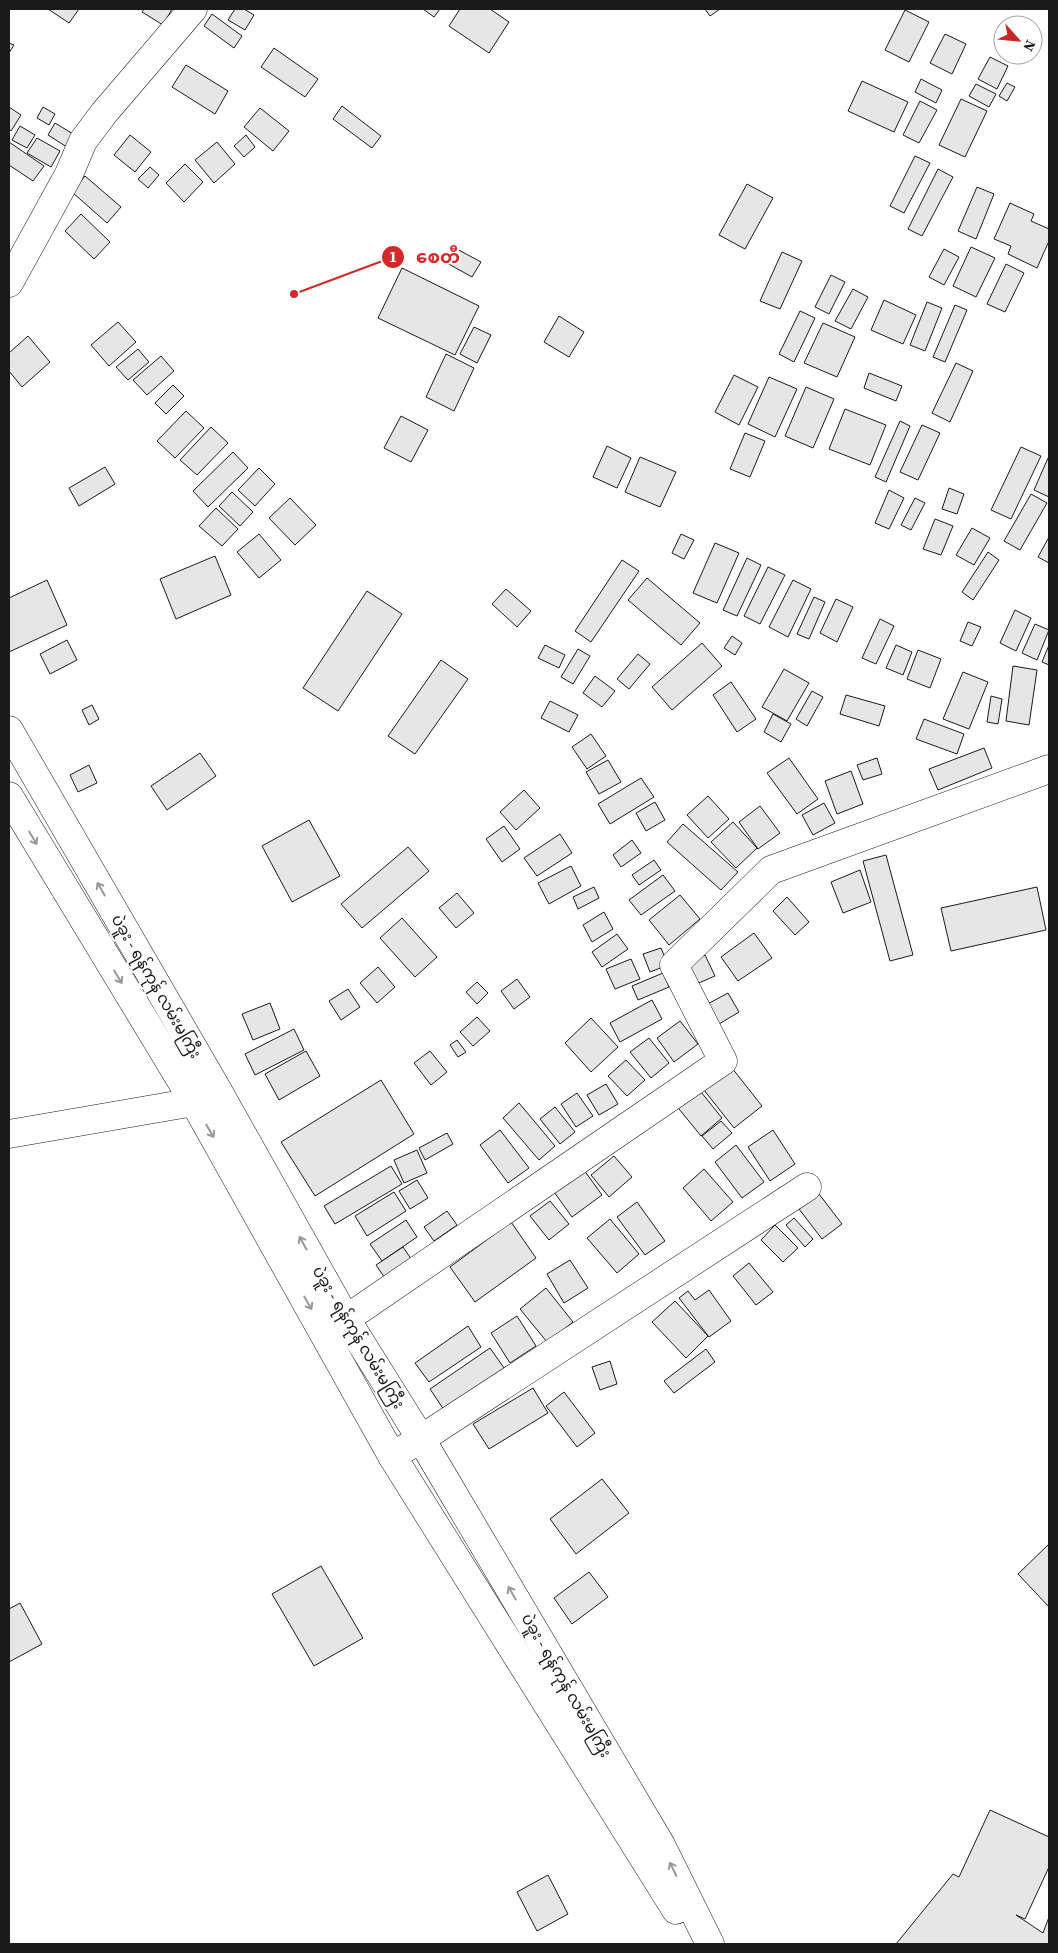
<svg xmlns="http://www.w3.org/2000/svg" width="1058" height="1953" font-family="'Source Serif 4','Noto Sans Myanmar',serif">
<rect width="100%" height="100%" fill="#fff"/>
<g fill="#e6e6e6" stroke="#1a1a1a">
<polygon points="48,9 79,9 69,23"/>
<polygon points="144,9 172,9 163,25 142,12"/>
<polygon points="235,9 244,9 254,15 245,30 228,20"/>
<polygon points="423,9 440,9 434,17"/>
<polygon points="460,9 490,9 509,22 489,53 449,26"/>
<polygon points="705,9 720,9 710,16"/>
<polygon points="905,10 929,22 909,62 885,50"/>
<polygon points="212,14 242,36 234,48 204,26"/>
<polygon points="945,34 966,44 952,74 930,63"/>
<polygon points="9,43 14,45 9,53"/>
<polygon points="274,48 318,79 305,97 261,67"/>
<polygon points="990,57 1008,66 997,89 978,79"/>
<polygon points="186,65 228,91 215,114 172,87"/>
<polygon points="921,79 942,90 936,103 915,92"/>
<polygon points="862,81 908,102 894,132 848,111"/>
<polygon points="1007,83 1015,87 1007,101 999,96"/>
<polygon points="976,84 996,94 989,107 969,96"/>
<polygon points="961,99 987,111 965,157 939,145"/>
<polygon points="920,101 937,110 919,143 903,135"/>
<polygon points="342,106 381,136 372,148 333,119"/>
<polygon points="9,107 21,115 11,131 9,129"/>
<polygon points="43,107 55,114 49,125 37,118"/>
<polygon points="260,108 289,131 273,151 244,127"/>
<polygon points="55,123 78,137 70,149 48,135"/>
<polygon points="20,126 35,135 27,148 12,140"/>
<polygon points="130,135 151,152 135,172 114,155"/>
<polygon points="246,135 255,147 244,157 234,146"/>
<polygon points="37,138 60,151 51,167 27,153"/>
<polygon points="9,142 44,166 33,181 9,165"/>
<polygon points="217,142 235,164 214,183 195,160"/>
<polygon points="915,156 930,163 904,213 890,206"/>
<polygon points="185,164 203,182 184,202 166,183"/>
<polygon points="150,167 159,175 148,188 138,179"/>
<polygon points="938,169 953,177 922,236 908,229"/>
<polygon points="85,176 121,207 107,223 72,192"/>
<polygon points="747,184 773,198 745,249 719,235"/>
<polygon points="977,187 994,194 976,239 958,231"/>
<polygon points="1010,203 1034,214 1031,221 1049,229 1049,241 1037,268 1008,254 1011,246 994,239"/>
<polygon points="81,214 110,242 94,259 65,231"/>
<polygon points="971,247 995,258 976,297 953,286"/>
<polygon points="455,248 481,262 472,277 447,263"/>
<polygon points="944,249 959,257 944,285 929,277"/>
<polygon points="782,252 802,261 780,309 760,301"/>
<polygon points="1006,264 1024,273 1005,312 987,304"/>
<polygon points="402,268 479,306 455,355 378,318"/>
<polygon points="831,275 845,282 829,314 815,307"/>
<polygon points="853,289 868,297 851,329 835,321"/>
<polygon points="884,300 916,315 903,344 871,330"/>
<polygon points="927,302 942,308 925,351 910,345"/>
<polygon points="955,305 967,310 945,362 933,357"/>
<polygon points="800,311 815,318 794,362 779,354"/>
<polygon points="559,316 584,332 569,357 544,342"/>
<polygon points="118,322 136,342 109,366 91,345"/>
<polygon points="823,323 855,337 837,377 804,363"/>
<polygon points="474,327 491,335 477,363 460,354"/>
<polygon points="28,336 50,362 22,387 9,371 9,353"/>
<polygon points="138,349 149,362 128,380 116,367"/>
<polygon points="446,354 474,368 454,411 426,397"/>
<polygon points="161,356 174,371 147,395 133,380"/>
<polygon points="956,363 973,371 950,422 932,413"/>
<polygon points="869,373 902,386 896,401 864,388"/>
<polygon points="734,375 758,387 739,425 715,412"/>
<polygon points="769,377 797,389 775,437 748,424"/>
<polygon points="173,385 184,396 166,414 155,403"/>
<polygon points="806,387 834,399 813,448 785,436"/>
<polygon points="845,409 886,425 870,465 829,449"/>
<polygon points="186,411 204,428 175,458 157,441"/>
<polygon points="401,416 428,430 411,462 384,448"/>
<polygon points="900,421 910,426 886,482 875,477"/>
<polygon points="922,425 940,433 918,480 900,472"/>
<polygon points="211,427 228,443 197,475 180,460"/>
<polygon points="745,433 765,441 750,477 730,469"/>
<polygon points="607,446 631,458 617,488 593,477"/>
<polygon points="1021,447 1041,456 1011,519 991,510"/>
<polygon points="233,452 248,468 208,507 193,491"/>
<polygon points="640,457 676,472 660,507 625,492"/>
<polygon points="1048,458 1049,459 1049,497 1034,490"/>
<polygon points="105,467 115,484 79,506 69,488"/>
<polygon points="259,468 275,484 255,506 238,490"/>
<polygon points="949,488 964,494 957,514 942,509"/>
<polygon points="889,490 904,498 889,529 875,523"/>
<polygon points="232,492 253,512 240,526 219,506"/>
<polygon points="1031,494 1047,503 1020,550 1004,541"/>
<polygon points="290,498 316,525 295,545 269,518"/>
<polygon points="915,498 925,503 911,530 901,525"/>
<polygon points="216,508 238,529 222,546 199,526"/>
<polygon points="935,519 953,526 941,555 923,549"/>
<polygon points="972,528 990,538 974,565 956,555"/>
<polygon points="259,534 281,560 259,578 237,552"/>
<polygon points="681,534 694,540 684,559 672,553"/>
<polygon points="1049,537 1049,563 1038,557"/>
<polygon points="715,543 739,553 717,603 693,593"/>
<polygon points="988,552 999,560 973,600 962,592"/>
<polygon points="215,556 231,595 176,619 160,579"/>
<polygon points="747,558 761,565 737,616 723,610"/>
<polygon points="622,560 639,571 591,642 575,631"/>
<polygon points="768,567 785,575 760,624 744,616"/>
<polygon points="647,578 700,623 681,645 628,600"/>
<polygon points="47,580 67,625 9,652 9,598"/>
<polygon points="793,580 811,589 788,637 769,627"/>
<polygon points="506,589 531,611 517,627 492,604"/>
<polygon points="367,591 402,614 338,711 303,688"/>
<polygon points="814,597 825,602 809,639 797,634"/>
<polygon points="836,599 853,607 837,642 820,633"/>
<polygon points="1015,610 1031,618 1016,651 1000,643"/>
<polygon points="880,619 894,626 876,664 862,658"/>
<polygon points="968,622 981,627 972,646 960,641"/>
<polygon points="1035,624 1049,630 1037,660 1022,653"/>
<polygon points="732,636 742,643 735,655 724,648"/>
<polygon points="67,640 77,660 50,674 40,654"/>
<polygon points="702,643 722,666 672,710 652,687"/>
<polygon points="545,645 565,655 559,668 538,658"/>
<polygon points="896,645 912,652 903,675 886,668"/>
<polygon points="1049,645 1049,665 1042,662"/>
<polygon points="578,649 590,656 573,684 561,677"/>
<polygon points="918,650 941,659 930,688 907,679"/>
<polygon points="638,654 650,664 629,689 617,679"/>
<polygon points="441,660 468,679 415,754 388,736"/>
<polygon points="1013,666 1037,670 1029,725 1006,721"/>
<polygon points="784,669 809,683 787,721 762,707"/>
<polygon points="963,672 988,682 969,729 943,719"/>
<polygon points="595,676 615,691 602,707 583,693"/>
<polygon points="731,682 756,719 737,732 713,695"/>
<polygon points="812,691 823,697 807,726 796,719"/>
<polygon points="846,695 885,706 879,726 840,714"/>
<polygon points="991,696 1002,699 998,724 987,722"/>
<polygon points="550,701 578,715 569,732 541,718"/>
<polygon points="92,705 99,719 89,725 82,710"/>
<polygon points="773,714 791,724 781,742 764,732"/>
<polygon points="924,719 964,734 957,754 916,739"/>
<polygon points="591,734 606,756 587,769 572,747"/>
<polygon points="984,748 992,768 938,790 929,769"/>
<polygon points="200,753 216,776 167,810 151,786"/>
<polygon points="789,758 818,799 797,814 767,773"/>
<polygon points="877,758 882,774 863,780 857,765"/>
<polygon points="608,760 621,782 599,794 586,772"/>
<polygon points="89,765 97,783 78,792 70,775"/>
<polygon points="851,771 863,804 837,814 825,781"/>
<polygon points="641,778 654,797 610,824 598,804"/>
<polygon points="524,790 540,808 516,830 500,812"/>
<polygon points="708,796 729,819 708,838 687,815"/>
<polygon points="655,802 665,820 646,831 636,813"/>
<polygon points="824,803 835,823 813,835 802,815"/>
<polygon points="760,806 780,833 758,849 739,822"/>
<polygon points="309,820 340,876 292,902 262,846"/>
<polygon points="733,822 757,848 736,868 711,842"/>
<polygon points="683,824 738,872 721,890 667,842"/>
<polygon points="504,826 520,849 502,862 486,839"/>
<polygon points="560,834 572,853 537,876 524,858"/>
<polygon points="632,840 641,853 621,867 613,855"/>
<polygon points="408,847 429,871 362,928 341,904"/>
<polygon points="886,855 913,955 890,961 863,861"/>
<polygon points="654,860 661,870 639,885 632,875"/>
<polygon points="571,866 581,886 549,904 538,883"/>
<polygon points="860,870 871,902 843,913 831,882"/>
<polygon points="663,875 675,891 641,915 629,900"/>
<polygon points="594,887 599,898 578,909 573,897"/>
<polygon points="1037,887 1046,930 951,951 941,908"/>
<polygon points="457,893 474,913 456,928 439,908"/>
<polygon points="680,895 700,919 669,945 649,920"/>
<polygon points="787,897 809,922 795,935 773,911"/>
<polygon points="604,912 613,929 592,942 583,925"/>
<polygon points="402,918 437,957 415,977 380,938"/>
<polygon points="754,933 772,958 738,981 721,957"/>
<polygon points="617,934 628,949 602,967 592,952"/>
<polygon points="661,948 668,965 650,972 643,954"/>
<polygon points="705,955 715,976 694,985 685,964"/>
<polygon points="631,959 640,979 615,989 606,969"/>
<polygon points="378,967 395,987 377,1003 360,983"/>
<polygon points="663,973 669,987 638,1000 632,986"/>
<polygon points="517,979 530,997 514,1009 501,991"/>
<polygon points="477,982 488,993 477,1004 466,992"/>
<polygon points="348,989 360,1007 341,1020 329,1001"/>
<polygon points="728,993 739,1012 714,1027 702,1007"/>
<polygon points="652,1000 662,1019 620,1042 610,1023"/>
<polygon points="270,1003 280,1029 253,1040 242,1014"/>
<polygon points="477,1017 490,1031 473,1046 460,1032"/>
<polygon points="591,1018 618,1047 591,1072 565,1043"/>
<polygon points="680,1021 698,1044 674,1062 657,1038"/>
<polygon points="294,1029 304,1050 255,1075 245,1054"/>
<polygon points="649,1038 669,1063 651,1078 630,1052"/>
<polygon points="457,1040 466,1052 458,1057 450,1045"/>
<polygon points="306,1051 320,1076 279,1100 265,1074"/>
<polygon points="430,1051 447,1072 431,1085 414,1063"/>
<polygon points="626,1060 645,1080 627,1096 608,1076"/>
<polygon points="728,1063 762,1106 734,1128 700,1085"/>
<polygon points="381,1080 414,1134 315,1196 281,1142"/>
<polygon points="606,1084 618,1104 599,1115 587,1095"/>
<polygon points="697,1087 722,1118 701,1136 675,1104"/>
<polygon points="577,1093 593,1116 576,1127 561,1104"/>
<polygon points="519,1103 555,1146 539,1160 503,1118"/>
<polygon points="555,1107 575,1132 560,1144 540,1119"/>
<polygon points="721,1121 732,1133 713,1149 702,1136"/>
<polygon points="500,1130 529,1168 508,1183 480,1145"/>
<polygon points="773,1130 795,1164 770,1181 748,1147"/>
<polygon points="447,1133 453,1144 425,1160 419,1148"/>
<polygon points="736,1145 764,1182 742,1198 715,1162"/>
<polygon points="417,1150 427,1173 404,1183 394,1160"/>
<polygon points="614,1156 632,1177 609,1197 591,1175"/>
<polygon points="391,1166 402,1184 335,1224 324,1206"/>
<polygon points="704,1169 733,1202 711,1221 683,1188"/>
<polygon points="584,1170 602,1195 572,1217 554,1192"/>
<polygon points="417,1180 428,1198 410,1209 399,1191"/>
<polygon points="394,1192 406,1211 367,1236 355,1216"/>
<polygon points="819,1194 842,1224 822,1239 799,1209"/>
<polygon points="550,1201 569,1224 549,1240 530,1216"/>
<polygon points="637,1202 665,1241 645,1255 617,1217"/>
<polygon points="447,1211 457,1225 434,1241 424,1227"/>
<polygon points="794,1218 813,1239 805,1247 786,1225"/>
<polygon points="610,1219 639,1254 617,1273 587,1238"/>
<polygon points="406,1220 417,1237 382,1261 370,1244"/>
<polygon points="511,1222 536,1258 475,1302 450,1267"/>
<polygon points="775,1225 798,1248 783,1262 761,1240"/>
<polygon points="403,1247 416,1266 389,1284 376,1265"/>
<polygon points="570,1260 588,1288 564,1303 547,1274"/>
<polygon points="749,1263 773,1292 756,1305 733,1276"/>
<polygon points="546,1288 573,1322 547,1342 520,1309"/>
<polygon points="709,1290 731,1321 709,1337 679,1298 688,1291 695,1300"/>
<polygon points="675,1301 708,1336 686,1358 652,1322"/>
<polygon points="517,1316 536,1346 510,1363 491,1333"/>
<polygon points="468,1326 481,1347 429,1382 415,1363"/>
<polygon points="490,1348 509,1375 448,1416 430,1389"/>
<polygon points="706,1349 715,1362 674,1393 664,1381"/>
<polygon points="610,1361 617,1384 600,1390 592,1367"/>
<polygon points="533,1388 548,1413 489,1449 473,1424"/>
<polygon points="564,1392 595,1433 577,1447 546,1406"/>
<polygon points="602,1479 629,1513 576,1554 550,1519"/>
<polygon points="1049,1544 1049,1607 1018,1574"/>
<polygon points="321,1566 363,1638 314,1666 272,1594"/>
<polygon points="589,1572 608,1597 572,1624 554,1598"/>
<polygon points="20,1603 42,1644 9,1662 9,1609"/>
<polygon points="990,1810 1049,1837 1049,1867 1025,1919 1016,1915 1043,1933 1049,1917 1049,1944 896,1944 953,1874 959,1877"/>
<polygon points="548,1875 568,1914 537,1931 517,1892"/>
</g>
<g fill="none" stroke-linecap="round" stroke-linejoin="round">
<g stroke="#1a1a1a" stroke-width="29">
<g id="minor">
<polyline points="9,283 69,174 83,141 104,113 193,9"/>
<polyline points="9,1134 194,1102 214,1091"/>
<polyline points="346,1319 723,1061 674,965 771,870 1049,769"/>
<polyline points="392,1456 421,1439 807,1187"/>
</g>
</g>
<g stroke="#1a1a1a" stroke-width="29">
<g id="highway">
<polyline points="9,730 217,1089 346,1319 421,1439 661,1845 710,1944"/>
<polyline points="9,796 194,1102 392,1456 676,1910"/>
</g>
</g>
<use href="#minor" stroke="#fff" stroke-width="28"/>
<use href="#highway" stroke="#fff" stroke-width="28"/>
</g>
<defs><path id="oneway-shaft" d="M-6 0H5M1.5-3L5.5 0L1.5 3" fill="none" stroke-width="1.6" stroke-linecap="round" stroke-linejoin="round" transform="scale(1.25)"/></defs>
<g stroke="#989898">
<use href="#oneway-shaft" transform="translate(33 838) rotate(59)"/>
<use href="#oneway-shaft" transform="translate(101 889) rotate(-120)"/>
<use href="#oneway-shaft" transform="translate(118 977) rotate(59)"/>
<use href="#oneway-shaft" transform="translate(210 1131) rotate(60)"/>
<use href="#oneway-shaft" transform="translate(303 1243) rotate(-119)"/>
<use href="#oneway-shaft" transform="translate(308 1303) rotate(60)"/>
<use href="#oneway-shaft" transform="translate(512 1593) rotate(-120)"/>
<use href="#oneway-shaft" transform="translate(673 1869) rotate(-116)"/>
</g>
<g text-anchor="middle" dominant-baseline="central" stroke-width="4" stroke-linejoin="round" paint-order="stroke">
<g font-size="16" fill="#1a1a1a" stroke="#fff">
<text transform="translate(157 986) rotate(60)">ပဲခူး - ရန်ကုန် လမ်းမကြီး</text>
<text transform="translate(359 1337) rotate(59)">ပဲခူး - ရန်ကုန် လမ်းမကြီး</text>
<text transform="translate(567 1685) rotate(60)">ပဲခူး - ရန်ကုန် လမ်းမကြီး</text>
</g>
</g>
<path fill="none" stroke="#d62828" stroke-width="2" d="M294 294L393 257"/>
<g fill="#d62828" stroke="#fff" stroke-width="2">
<circle cx="294" cy="294" r="5"/>
<circle cx="393" cy="257" r="12"/>
</g>
<g font-size="15" text-anchor="middle" font-weight="bold" fill="#fff">
<text x="393" y="262">1</text>
</g>
<g font-size="18" text-anchor="middle" font-weight="bold" fill="#d62828" stroke="#fff" stroke-width="4" stroke-linejoin="round" paint-order="stroke">
<text x="438" y="263">စေတီ</text>
</g>
<rect width="1058" height="1953" fill="none" stroke="#1a1a1a" stroke-width="20"/>
<g transform="translate(1018 40) rotate(117)"><circle r="24" fill="#ffffff" stroke="#a3a3a3"/>
<path d="M0-4L9 19L0 12L-9 19Z" fill="#c62828"/>
<text y="-8" font-size="14" font-weight="bold" text-anchor="middle" fill="#1a1a1a">N</text>
</g>
</svg>
